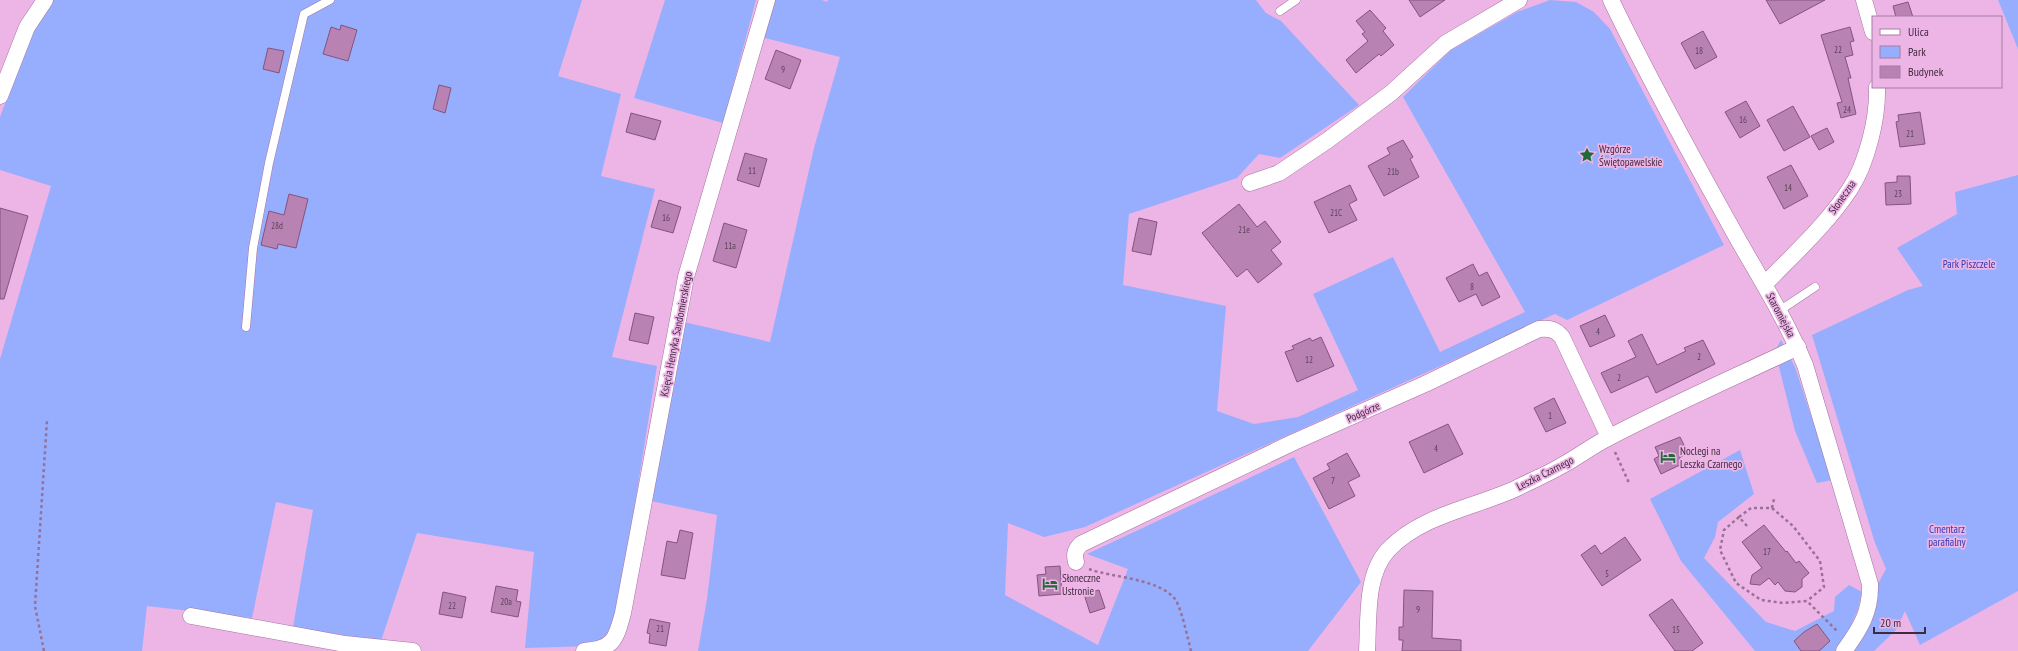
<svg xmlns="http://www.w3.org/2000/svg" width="2018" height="651" font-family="'PT Sans Narrow',sans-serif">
<rect width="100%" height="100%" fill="#edb5e6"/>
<g fill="#96aefd">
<polygon points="52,0 582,0 558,76 621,94 601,176 655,189 612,357 657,366 618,610 612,634 590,646 525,648 534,552 417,533 381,641 293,627 313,510 276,502 252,618 147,606 142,651 0,651 0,359 51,186 0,170 0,117 32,32"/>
<polygon points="665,0 756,0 723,123 634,98"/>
<polygon points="773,0 822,0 827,2 828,0 1256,0 1266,13 1281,21 1359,105 1280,158 1259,154 1237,178 1129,214 1123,285 1226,306 1217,411 1254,424 1298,417 1358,390 1313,294 1393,257 1440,352 1525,312 1403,97 1451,50 1517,12 1550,0 1576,2 1594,12 1610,29 1724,245 1567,320 1555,314 1085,527 1044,537 1008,523 1005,595 1098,645 1128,569 1087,554 1294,457 1361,582 1308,651 698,651 707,599 717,515 651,501 684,322 770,342 814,148 840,57 761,37"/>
<polygon points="1998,0 2018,0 2018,49"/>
<polygon points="2018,175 2018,591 1920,645 1905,611 1896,630 1874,651 1850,651 1876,587 1886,569 1875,543 1812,335 1908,290 1923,286 1897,248 1957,214 1955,192"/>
<polygon points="1781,340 1795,367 1832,480 1817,483 1795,431 1775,351"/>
<polygon points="1740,450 1754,494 1718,522 1715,537 1704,558 1766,622 1795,631 1834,611 1835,597 1849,585 1862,592 1858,609 1840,651 1755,651 1681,561 1650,499"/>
</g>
<g fill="#b883b2" stroke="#84537f">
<polygon points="1409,0 1445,0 1420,17"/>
<polygon points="1766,0 1825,0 1780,24"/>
<polygon points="1908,2 1913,17 1896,17 1893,6"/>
<polygon points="1370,10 1386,28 1383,31 1394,45 1381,56 1379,54 1356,73 1346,60 1368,41 1362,34 1365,32 1356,21"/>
<polygon points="341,25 357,30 348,61 323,54 331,27 340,30"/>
<polygon points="1850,27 1854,41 1850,42 1853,55 1845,57 1851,78 1848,78 1856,114 1841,118 1837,103 1842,102 1821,35"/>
<polygon points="1703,31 1717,57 1695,69 1681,43"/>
<polygon points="268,48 284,51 279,73 263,69"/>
<polygon points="776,50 801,60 790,89 765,79"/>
<polygon points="439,85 451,88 445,113 433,109"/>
<polygon points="1746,101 1760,126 1740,138 1725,112"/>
<polygon points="1793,106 1810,137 1784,151 1767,120"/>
<polygon points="1920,112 1925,144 1900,147 1896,122 1899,121 1898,115"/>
<polygon points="631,113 661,121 655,140 626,132"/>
<polygon points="1827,128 1834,142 1819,150 1811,136"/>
<polygon points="1403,140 1413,157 1410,159 1419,177 1384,196 1368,166 1390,154 1387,148"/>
<polygon points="745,153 767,159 759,187 737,180"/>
<polygon points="1791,165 1808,196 1784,209 1767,177"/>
<polygon points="1897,176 1910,176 1911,204 1886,205 1885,183 1897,182"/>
<polygon points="1350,185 1357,200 1349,204 1357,220 1329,233 1314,202"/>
<polygon points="289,194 308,199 296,248 278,244 277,249 261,245 269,211 284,215"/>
<polygon points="659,200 681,207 673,233 651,227"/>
<polygon points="1239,204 1257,227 1265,221 1281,242 1271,250 1282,264 1258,283 1247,269 1237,277 1202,233"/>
<polygon points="0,208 28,216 4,299 0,299"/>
<polygon points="1139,218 1157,222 1151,255 1132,251"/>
<polygon points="724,223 747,230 736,268 713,261"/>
<polygon points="1473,264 1479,276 1487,272 1500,297 1482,306 1476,294 1459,302 1446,278"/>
<polygon points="635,313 654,317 648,344 629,340"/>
<polygon points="1605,315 1615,336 1590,347 1580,326"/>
<polygon points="1642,334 1657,365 1686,351 1684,348 1703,340 1715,364 1656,393 1648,376 1611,393 1601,373 1636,357 1628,341"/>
<polygon points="1321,337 1334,366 1297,382 1285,352 1294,349 1292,346 1310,338 1312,341"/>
<polygon points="1554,398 1566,423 1546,432 1534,408"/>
<polygon points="1448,424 1463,454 1424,473 1409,442"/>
<polygon points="1680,437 1688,453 1679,458 1682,464 1661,474 1654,459 1659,456 1655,447"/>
<polygon points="1347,453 1360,476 1348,482 1355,496 1329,509 1313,478 1330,469 1327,464"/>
<polygon points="1764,525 1786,552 1787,551 1796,563 1799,561 1809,573 1802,579 1802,587 1795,592 1785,591 1778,582 1775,585 1769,578 1760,585 1750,584 1752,575 1762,568 1742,542"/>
<polygon points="680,530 693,533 685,579 661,575 667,541 677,543"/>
<polygon points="1625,537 1641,560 1602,586 1581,555 1595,545 1601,554"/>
<polygon points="1060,566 1062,594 1039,596 1037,575 1046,574 1045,567"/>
<polygon points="496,586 518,590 516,601 521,602 518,617 491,612"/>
<polygon points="1099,590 1105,608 1090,613 1084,594"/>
<polygon points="1404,590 1433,591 1432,638 1461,640 1461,651 1402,651 1403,640 1399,640 1399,627 1403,627"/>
<polygon points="443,592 466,597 462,618 439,614"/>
<polygon points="1672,599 1703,643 1692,651 1675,651 1649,615"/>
<polygon points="650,619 670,623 666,646 649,643 650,634 647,633"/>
<polygon points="1817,624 1830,641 1819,651 1801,651 1794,641 1804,632"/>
</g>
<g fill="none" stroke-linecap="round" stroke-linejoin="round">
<g stroke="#a5729f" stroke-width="9">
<g id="lane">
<polyline points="1280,11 1296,0"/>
<polyline points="1779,311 1815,287"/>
<polyline points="246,327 253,248 269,163 304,14 330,0"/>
</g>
</g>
<g stroke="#a5729f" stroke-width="17">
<g id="street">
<path d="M1611,0C1649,79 1692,157 1735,234C1759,277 1786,319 1805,365L1870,584C1871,612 1860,629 1844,651"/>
<polyline points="1864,0 1873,32"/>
<polyline points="0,96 27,27 45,0"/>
<polyline points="1250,183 1279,173 1328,140 1391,93 1446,43 1519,0"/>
<path d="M1765,284C1794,254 1827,224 1850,189C1867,163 1878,118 1877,87"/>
<path d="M1076,562C1074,554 1075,550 1081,544L1294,442L1425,384L1539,329C1550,328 1555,329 1562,337L1609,437"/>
<polyline points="191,616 345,644 413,651"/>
<path d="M584,651C614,649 616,639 623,613L686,277L767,0"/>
<path d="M1367,651C1369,619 1365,575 1388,550C1421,515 1473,508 1515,489C1530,481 1546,475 1561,466C1578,457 1593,445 1610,437C1671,405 1735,377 1798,347"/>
</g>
</g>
<g stroke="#997194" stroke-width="2.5" stroke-dasharray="3 3" stroke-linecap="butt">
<polyline points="1615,452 1629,483"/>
<polyline points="1772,508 1793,526 1820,561 1824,587 1807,601"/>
<polyline points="1739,517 1751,508 1772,508 1774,499"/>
<polyline points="1747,526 1739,517 1724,530 1720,550 1736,583 1761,600 1783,603 1807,601 1838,632"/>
<path d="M1089,569C1113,578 1158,578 1175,599C1181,607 1188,639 1191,651"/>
<polyline points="44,651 35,606 47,420"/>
</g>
<use href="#lane" stroke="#fff" stroke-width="8"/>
<use href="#street" stroke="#fff" stroke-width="16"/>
</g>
<defs>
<g id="sight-bare" transform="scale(1.2)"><path d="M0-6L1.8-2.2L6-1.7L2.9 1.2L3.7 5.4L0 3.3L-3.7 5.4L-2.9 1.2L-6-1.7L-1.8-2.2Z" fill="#206a38" stroke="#edb5e6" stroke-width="2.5" paint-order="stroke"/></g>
<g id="hotel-bare" transform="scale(1.2)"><path d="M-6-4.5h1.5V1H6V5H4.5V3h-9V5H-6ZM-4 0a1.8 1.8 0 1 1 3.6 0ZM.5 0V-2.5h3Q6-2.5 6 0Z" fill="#206a38" stroke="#edb5e6" stroke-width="2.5" paint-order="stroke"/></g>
</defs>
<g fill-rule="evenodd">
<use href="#sight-bare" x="1587" y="155"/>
<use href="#hotel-bare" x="1668" y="457"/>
<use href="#hotel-bare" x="1050" y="584"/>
</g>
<g text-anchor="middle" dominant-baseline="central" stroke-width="3.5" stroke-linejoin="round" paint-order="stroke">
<g font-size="9" fill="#5e405b">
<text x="1838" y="49">22</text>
<text x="1699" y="50">18</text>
<text x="783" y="69">9</text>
<text x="1847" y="109">24</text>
<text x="1743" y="119">16</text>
<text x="1910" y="133">21</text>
<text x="752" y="170">11</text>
<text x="1393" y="171">21b</text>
<text x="1788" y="187">14</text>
<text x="1898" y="193">23</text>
<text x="1336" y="212">21C</text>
<text x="666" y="217">16</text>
<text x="277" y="225">28d</text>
<text x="1244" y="229">21e</text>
<text x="730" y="245">11a</text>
<text x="1472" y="286">8</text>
<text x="1598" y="331">4</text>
<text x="1699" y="356">2</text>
<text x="1309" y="359">12</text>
<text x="1619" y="377">2</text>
<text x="1550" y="415">1</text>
<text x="1436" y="448">4</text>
<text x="1333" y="480">7</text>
<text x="1767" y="551">17</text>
<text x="1607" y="573">5</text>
<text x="506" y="601">20a</text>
<text x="452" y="605">22</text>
<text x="1418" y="609">9</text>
<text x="660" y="628">21</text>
<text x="1676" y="629">15</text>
</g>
<g font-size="11" fill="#402a3e" stroke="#edb5e6" text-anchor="start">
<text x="1599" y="149">Wzgórze<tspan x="1599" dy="13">Świętopawelskie</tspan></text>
<text x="1680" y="451">Noclegi na<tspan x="1680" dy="13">Leszka Czarnego</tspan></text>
<text x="1062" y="578">Słoneczne<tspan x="1062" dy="13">Ustronie</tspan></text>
</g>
<g font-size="11" fill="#402a3e" stroke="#edb5e6">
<text transform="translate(1842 197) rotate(-55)">Słoneczna</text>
<text transform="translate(1781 315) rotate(62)">Staromiejska</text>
<text transform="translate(676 334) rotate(-79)">Księcia Henryka Sandomierskiego</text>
<text transform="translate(1363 412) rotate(-24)">Podgórze</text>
<text transform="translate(1545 473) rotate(-27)">Leszka Czarnego</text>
</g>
<g font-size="11" fill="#2d3ab4" stroke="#edb5e6">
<text x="1969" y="264">Park Piszczele</text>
<text x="1947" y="529">Cmentarz<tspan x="1947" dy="13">parafialny</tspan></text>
</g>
</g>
<rect x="1872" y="16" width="130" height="72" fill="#edb5e6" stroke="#a87da3"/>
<rect x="1880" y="29" width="20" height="6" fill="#ffffff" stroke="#a87da3"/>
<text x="1908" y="36" font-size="12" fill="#402a3e">Ulica</text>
<rect x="1880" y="46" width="20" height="12" fill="#96aefd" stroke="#a87da3"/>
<text x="1908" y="56" font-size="12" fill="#402a3e">Park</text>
<rect x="1880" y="66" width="20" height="12" fill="#b883b2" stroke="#a87da3"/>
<text x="1908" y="76" font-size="12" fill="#402a3e">Budynek</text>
<path d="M1874 627v6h51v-6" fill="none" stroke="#402a3e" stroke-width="2"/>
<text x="1880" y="627" font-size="12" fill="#402a3e" stroke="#edb5e6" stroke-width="3" paint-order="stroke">20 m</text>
</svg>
